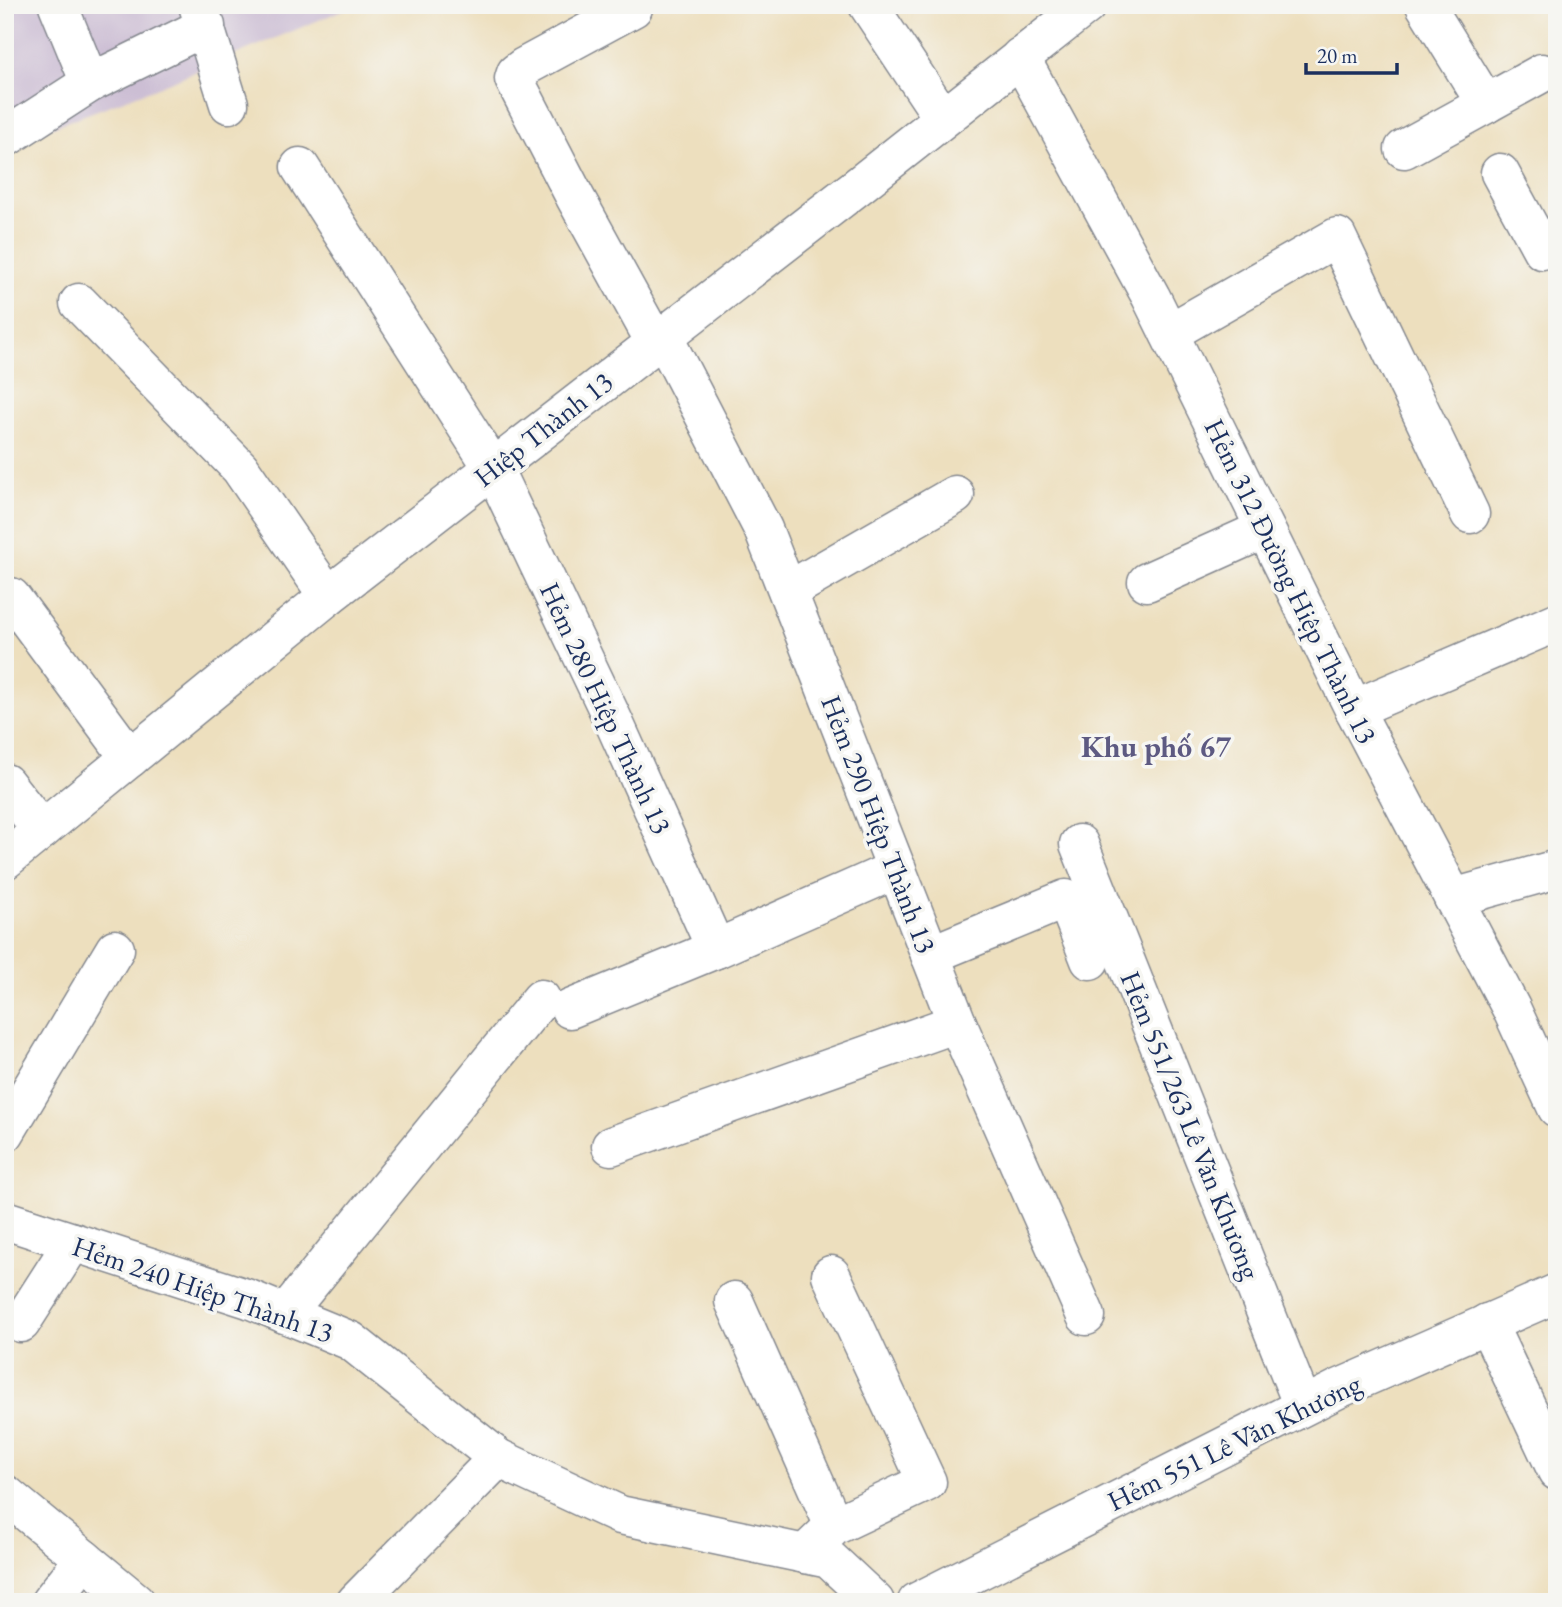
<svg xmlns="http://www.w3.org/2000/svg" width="1562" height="1607" font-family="'EB Garamond',serif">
<rect width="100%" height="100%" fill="#f6f6f2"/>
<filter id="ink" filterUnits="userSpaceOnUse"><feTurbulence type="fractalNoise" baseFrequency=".0143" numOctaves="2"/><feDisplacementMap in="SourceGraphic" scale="14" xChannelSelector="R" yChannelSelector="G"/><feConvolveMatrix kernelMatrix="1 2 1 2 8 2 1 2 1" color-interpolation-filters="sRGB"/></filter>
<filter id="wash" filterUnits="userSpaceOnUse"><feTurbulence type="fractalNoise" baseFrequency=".00686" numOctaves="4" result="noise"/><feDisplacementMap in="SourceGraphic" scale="28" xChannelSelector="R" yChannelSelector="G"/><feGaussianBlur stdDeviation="1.57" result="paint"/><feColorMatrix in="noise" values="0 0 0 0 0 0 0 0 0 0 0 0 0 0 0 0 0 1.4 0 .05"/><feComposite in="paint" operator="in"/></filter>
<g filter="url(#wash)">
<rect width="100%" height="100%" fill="#eddfbe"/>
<polygon fill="#ccbed4" points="5,5 355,5 153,89 5,145"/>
</g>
<g filter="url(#ink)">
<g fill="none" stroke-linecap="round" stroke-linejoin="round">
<g stroke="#84878e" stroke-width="41">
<g id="minor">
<polyline points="58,5 90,83"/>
<polyline points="198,5 229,104"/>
<polyline points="868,5 943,118"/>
<polyline points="633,8 524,67 516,73 514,79 575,197 655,342"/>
<polyline points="1020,57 1151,297 1354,709 1511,1008 1557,1108"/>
<polyline points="1486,104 1542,73"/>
<polyline points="5,138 90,83 206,26"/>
<polyline points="1404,149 1486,104 1425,5"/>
<polyline points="300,167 493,468 613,720 716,949"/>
<polyline points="1500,173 1542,250"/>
<polyline points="79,303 240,468 328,596"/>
<polyline points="1169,333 1337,237 1470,514"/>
<polyline points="663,336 763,529 957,1023 1086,1316"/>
<polyline points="1147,582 1265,529"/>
<polyline points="788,591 955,495"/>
<polyline points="11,597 130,758"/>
<polyline points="1354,709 1557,622"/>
<polyline points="5,783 42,830"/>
<polyline points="1079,844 1303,1406"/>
<polyline points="5,860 328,596 862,183 1087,5"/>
<polyline points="1453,898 1557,869"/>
<polyline points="930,955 1066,899 1090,960"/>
<polyline points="570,1009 716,949 897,869"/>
<polyline points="5,1133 115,949"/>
<polyline points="611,1146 957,1023"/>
<polyline points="5,1220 249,1299 351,1341 498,1458 620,1515 829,1559 875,1602"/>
<polyline points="734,1301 834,1526"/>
<polyline points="285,1314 541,999"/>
<polyline points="21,1323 73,1242"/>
<polyline points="1487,1323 1557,1471"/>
<polyline points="5,1494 136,1602"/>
<polyline points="805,1554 834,1526 927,1482 831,1275"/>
<polyline points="50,1602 84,1559"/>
<polyline points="356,1602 498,1458"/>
<polyline points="917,1602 1338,1389 1557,1293"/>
</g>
</g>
<use href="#minor" stroke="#fff" stroke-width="38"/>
</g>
</g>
<g text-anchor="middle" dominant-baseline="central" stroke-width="7" stroke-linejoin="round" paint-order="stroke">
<g font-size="28" fill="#1b2f5e" stroke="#f6f6f2">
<text transform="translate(543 429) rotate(-38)">Hiệp Thành 13</text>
<text transform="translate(1291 581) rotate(64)">Hẻm 312 Đường Hiệp Thành 13</text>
<text transform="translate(606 708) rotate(65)">Hẻm 280 Hiệp Thành 13</text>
<text transform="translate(879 824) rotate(69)">Hẻm 290 Hiệp Thành 13</text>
<text transform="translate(1191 1125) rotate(68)">Hẻm 551/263 Lê Văn Khương</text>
<text transform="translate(203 1289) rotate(19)">Hẻm 240 Hiệp Thành 13</text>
<text transform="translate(1234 1442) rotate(-26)">Hẻm 551 Lê Văn Khương</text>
</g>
<g font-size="30" font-weight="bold" fill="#5d5a82" stroke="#f6f6f2">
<text x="1156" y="746">Khu phố 67</text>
</g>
</g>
<rect width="1562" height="1607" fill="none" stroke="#f6f6f2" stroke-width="28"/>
<path d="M1306 63v10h91v-10" fill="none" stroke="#1b2f5e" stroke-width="3.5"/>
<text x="1317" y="63" font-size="21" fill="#1b2f5e" stroke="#f6f6f2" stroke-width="5" paint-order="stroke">20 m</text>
</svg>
